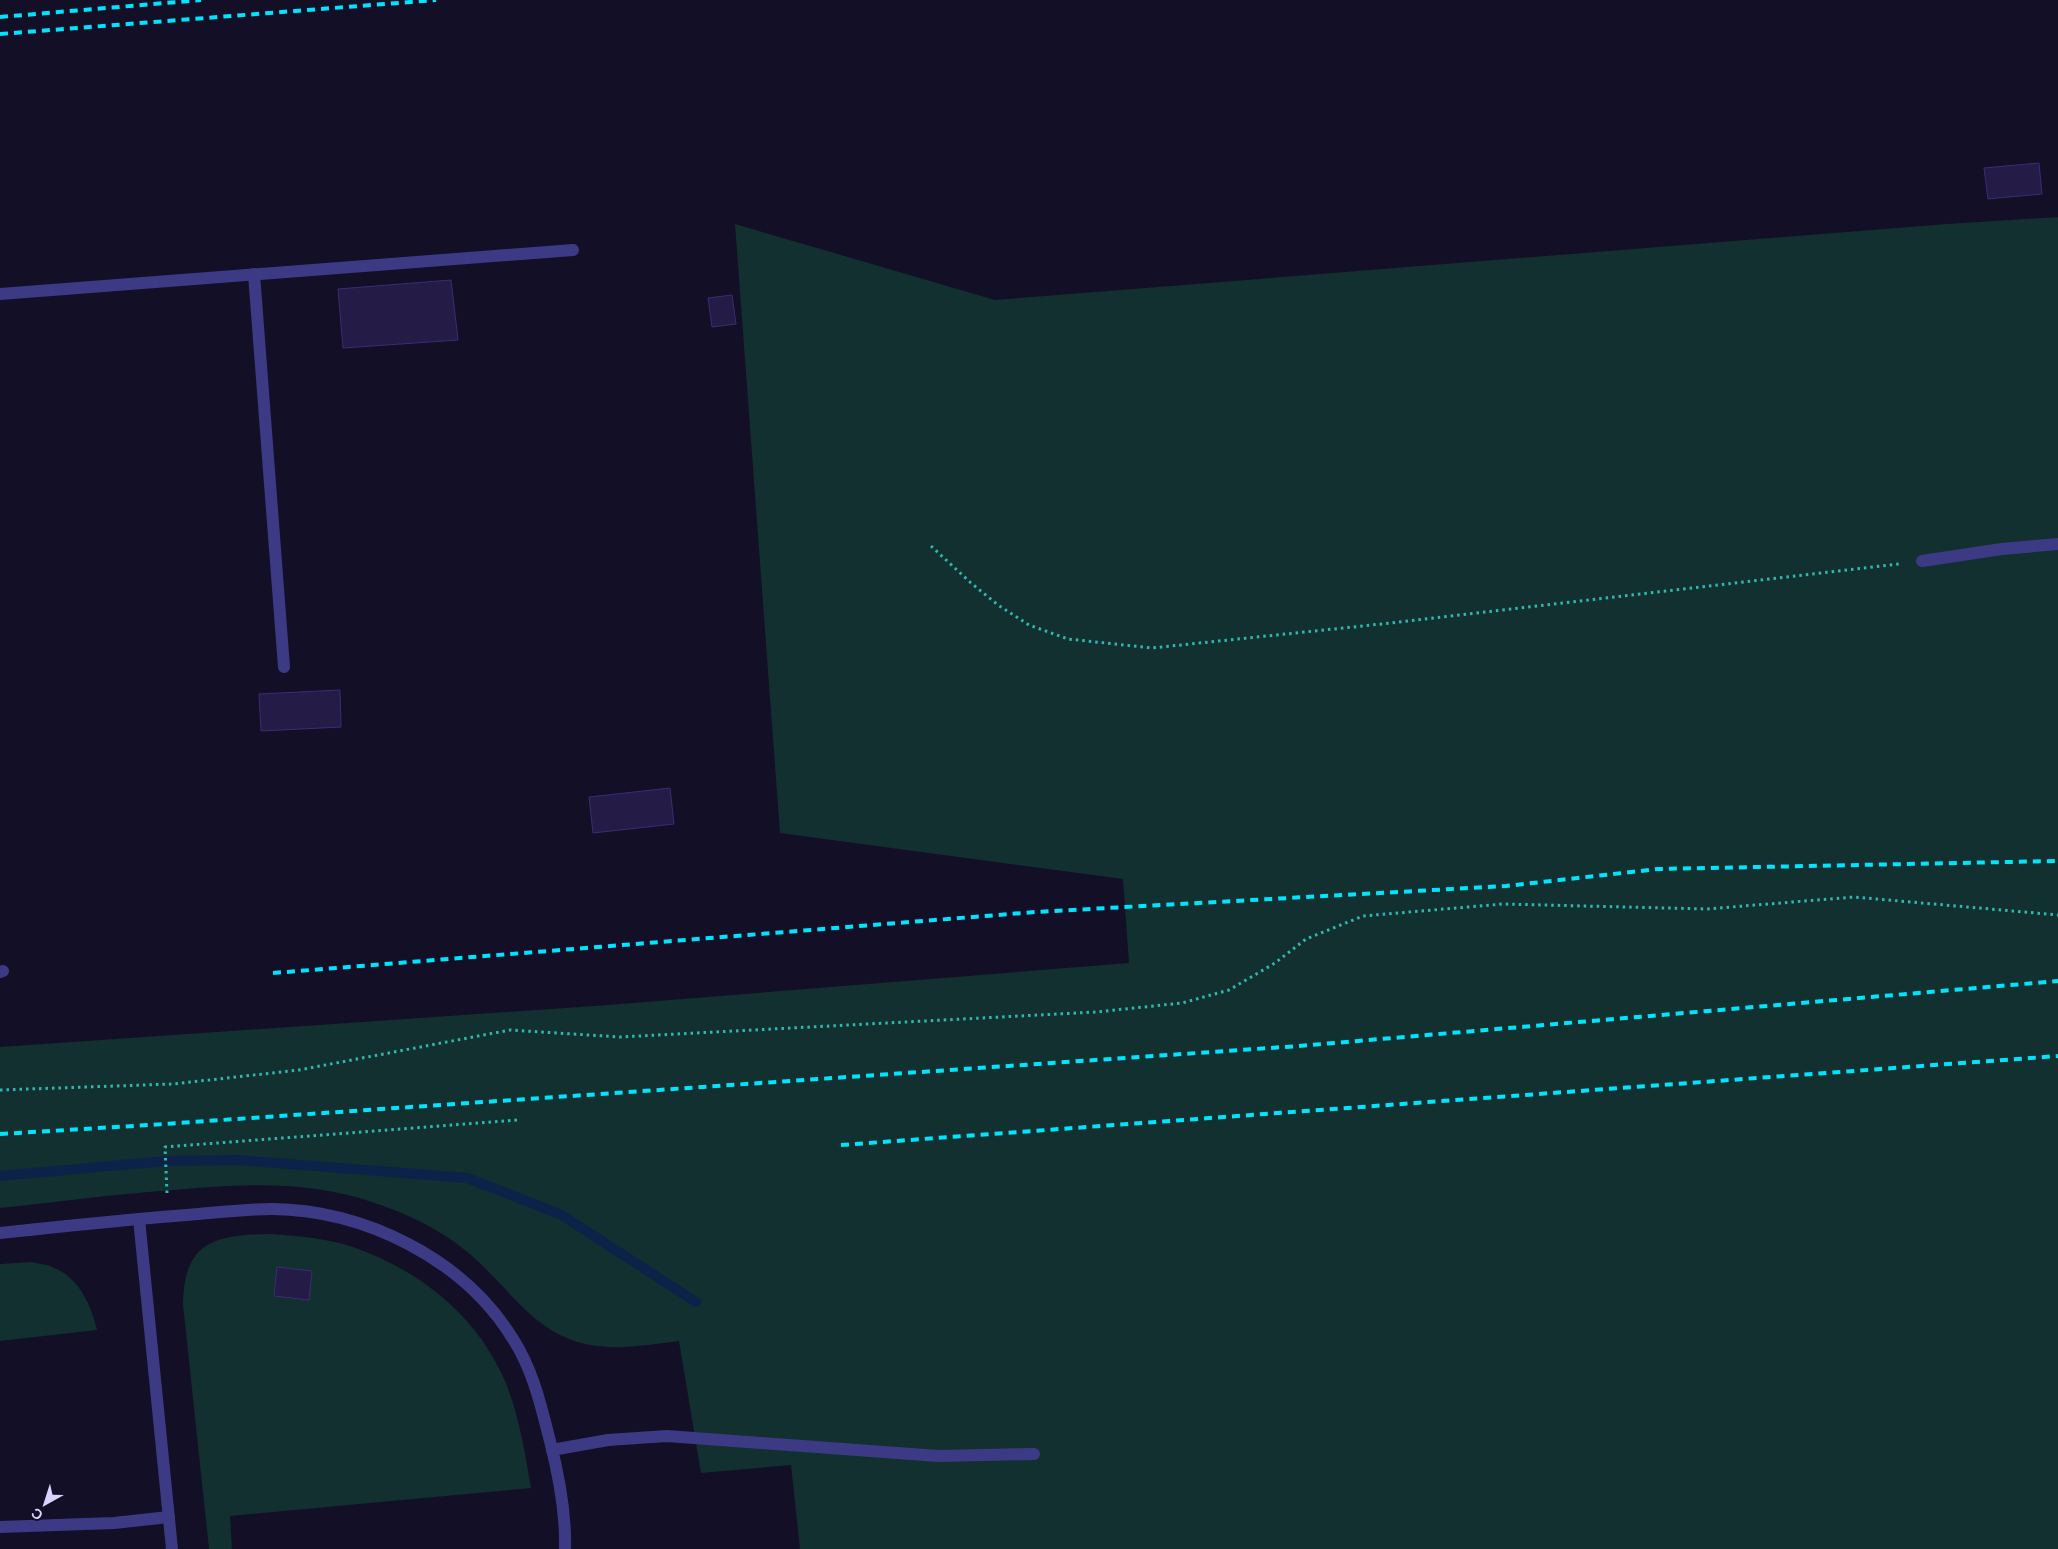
<svg xmlns="http://www.w3.org/2000/svg" width="2058" height="1549" font-family="'Work Sans',sans-serif">
<rect width="100%" height="100%" fill="#130f26"/>
<g fill="#12302f">
<path d="M2058,217V1549H800L791,1465L701,1473L679,1341C646,1345 611,1352 578,1342C531,1328 506,1285 471,1255C443,1231 409,1214 375,1203C308,1180 242,1184 173,1190C115,1194 58,1202 0,1208V1047L608,1005L1129,963L1123,879L780,833L735,224L995,300L1947,224Z"/>
<path d="M271,1234C297,1236 324,1238 350,1246C418,1269 476,1314 505,1381C519,1415 525,1452 531,1488L230,1516L232,1549H209L183,1304C184,1240 216,1235 271,1234Z"/>
<path d="M32,1262C39,1264 46,1264 52,1267C79,1277 91,1305 97,1330L0,1341V1264Z"/>
</g>
<g fill="none" stroke-linecap="round" stroke-linejoin="round">
<polyline stroke="#0c2248" stroke-width="10" points="0,1176 166,1161 239,1160 467,1178 560,1214 696,1302"/>
</g>
<g fill="#241b47" stroke="#3b2d73">
<polygon points="2039,163 2042,194 1988,199 1984,168"/>
<polygon points="451,280 458,340 343,348 338,289"/>
<polygon points="732,295 736,324 712,327 708,298"/>
<polygon points="340,690 341,727 261,731 259,694"/>
<polygon points="670,788 674,824 593,833 589,797"/>
<polygon points="277,1267 312,1271 309,1300 274,1296"/>
</g>
<g fill="none" stroke-linecap="round" stroke-linejoin="round">
<g stroke="#2fb8b0" stroke-width="3" stroke-dasharray="2.5 4" stroke-linecap="butt">
<polyline points="931,546 971,583 998,605 1029,625 1068,639 1152,648 1391,623 1899,564"/>
<polyline points="0,1090 173,1084 299,1070 510,1030 620,1037 1096,1012 1182,1003 1229,990 1275,963 1306,939 1363,916 1503,904 1707,909 1854,897 2058,915"/>
<polyline points="167,1193 165,1147 518,1120"/>
</g>
<g stroke="#3d3a85" stroke-width="12">
<polyline points="254,274 284,667"/>
<polyline points="0,294 573,250"/>
<polyline points="1922,561 2002,549 2058,544"/>
<polyline points="0,972 3,971"/>
<polyline points="139,1219 172,1549"/>
<path d="M0,1233C66,1226 132,1219 198,1214C222,1212 248,1209 272,1209C365,1210 464,1259 513,1339C533,1370 541,1406 550,1441C559,1476 566,1513 565,1549"/>
<polyline points="552,1450 608,1440 667,1436 938,1456 1034,1454"/>
<polyline points="0,1527 114,1523 169,1517"/>
</g>
<g stroke="#00e5ff" stroke-width="4" stroke-dasharray="8 6" stroke-linecap="butt">
<polyline points="0,17 201,0"/>
<polyline points="0,34 436,0"/>
<polyline points="273,973 1035,912 1506,886 1658,869 2058,861"/>
<polyline points="0,1134 149,1125 1299,1046 2058,981"/>
<polyline points="841,1145 2058,1056"/>
</g>
</g>
<g transform="translate(45 1504) rotate(219)" stroke="#130f26" stroke-width="4" paint-order="stroke">
<path d="M0-4L9 19L0 12L-9 19Z" fill="#d9d4ff"/>
<text y="-8" font-size="14" font-weight="bold" text-anchor="middle" fill="#d9d4ff">С</text>
</g>
</svg>
